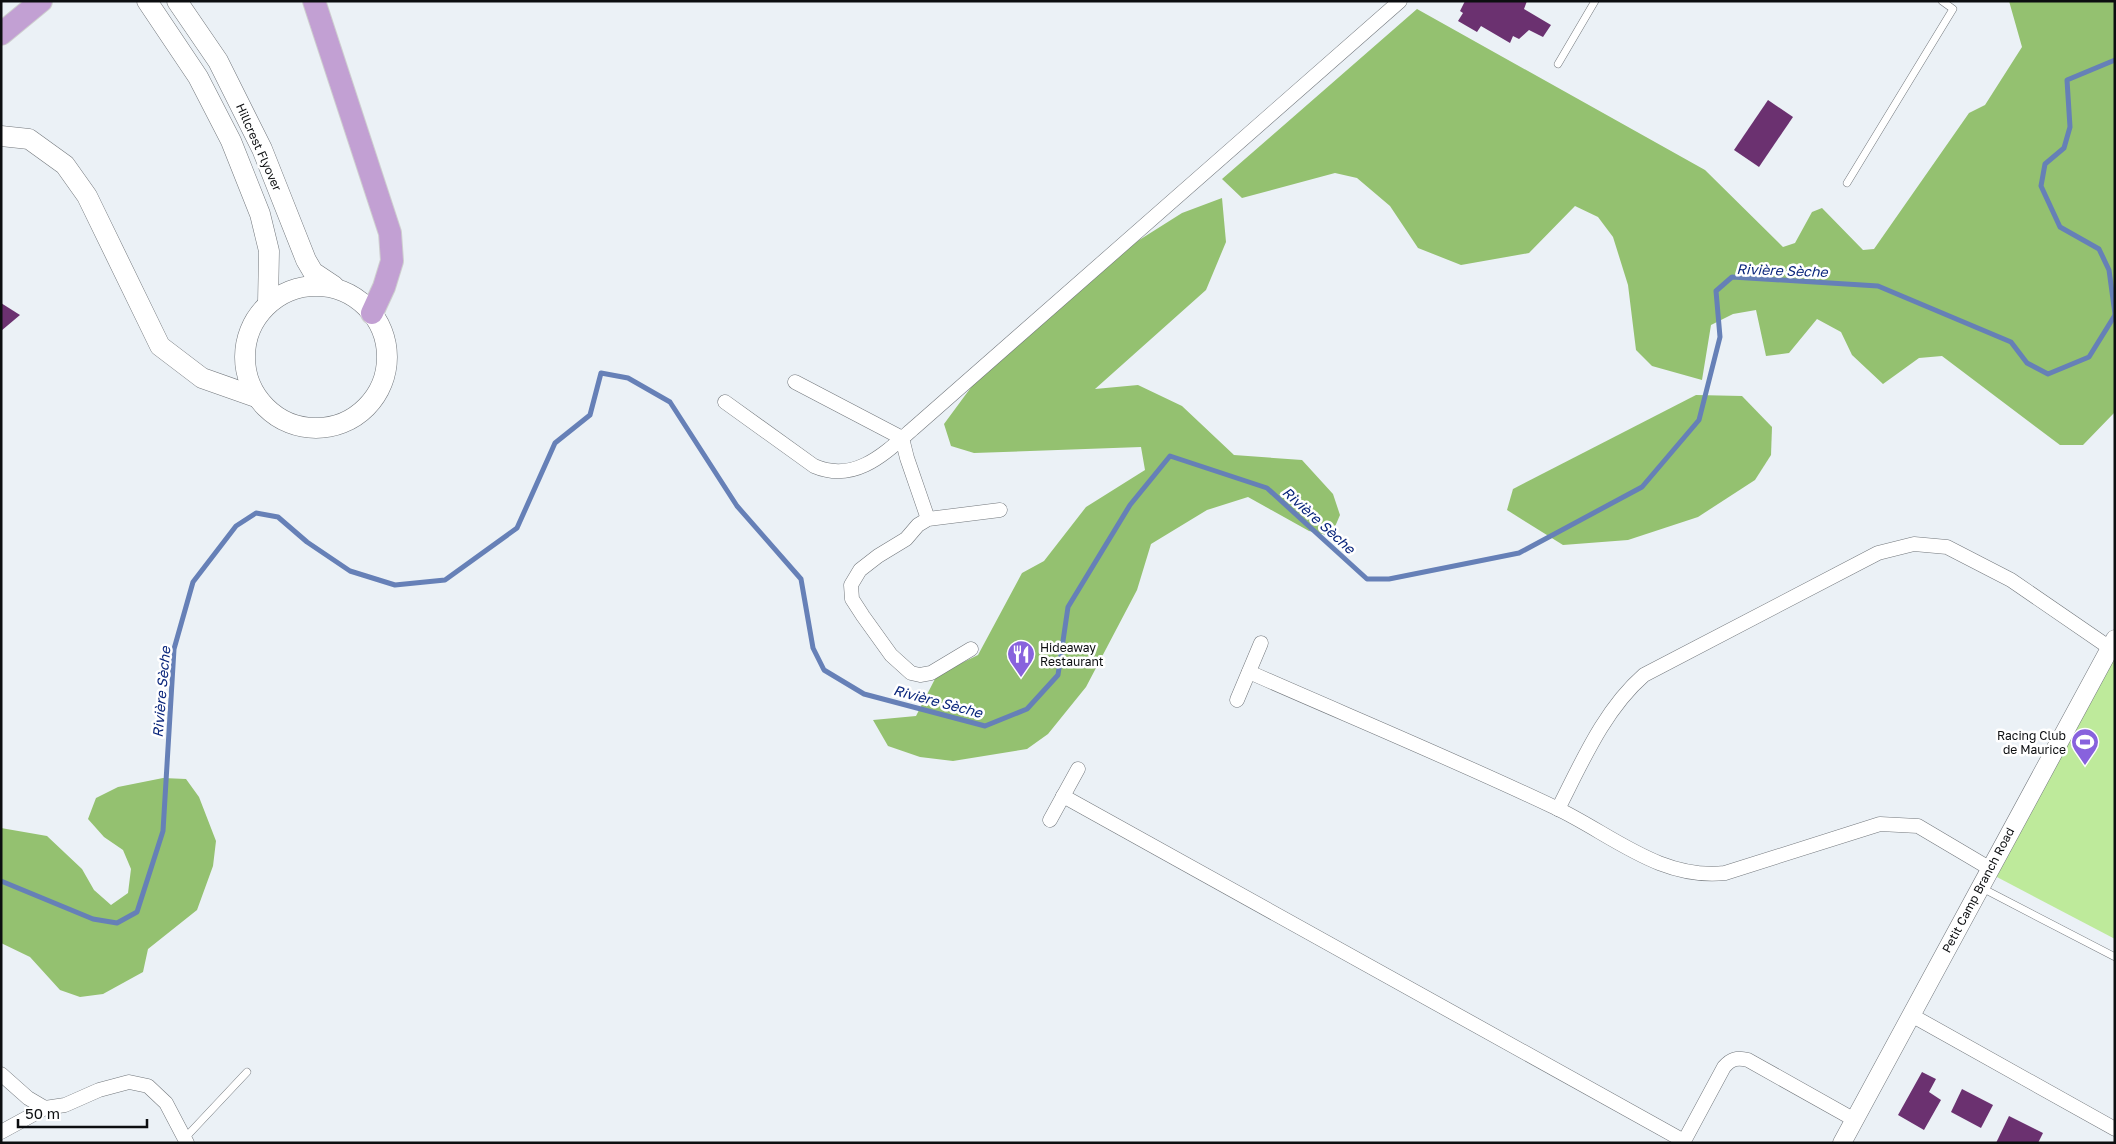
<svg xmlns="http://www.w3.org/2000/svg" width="2116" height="1144" font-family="'Golos Text',sans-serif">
<rect width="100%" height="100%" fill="#ebf1f6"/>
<polygon fill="#beea9b" points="2115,656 2115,939 1995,876"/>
<g fill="#94c170">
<polygon points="2009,1 2115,1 2115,412 2083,445 2060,445 1942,356 1919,358 1883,384 1852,355 1841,332 1817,319 1789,353 1766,356 1756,310 1733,314 1711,325 1702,380 1652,366 1636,350 1628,285 1613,237 1598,217 1575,206 1529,253 1461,265 1418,248 1390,206 1357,178 1335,173 1242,198 1222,179 1417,9 1705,170 1783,247 1795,243 1812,212 1822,208 1863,250 1874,249 1969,113 1985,105 2022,47"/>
<polygon points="1222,198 1226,242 1206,290 1095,389 1138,385 1182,406 1234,455 1302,460 1333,494 1340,515 1331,536 1309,531 1248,497 1207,510 1151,544 1137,590 1086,687 1048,734 1027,749 953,761 920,757 888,746 873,720 916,716 937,675 978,655 1022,573 1044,561 1086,507 1145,470 1141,447 974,453 951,446 944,424 972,386 1125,249 1182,213"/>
<polygon points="1696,395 1742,396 1772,427 1771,455 1755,480 1698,517 1628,540 1563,545 1507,510 1513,489"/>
<polygon points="163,778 186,779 199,797 216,841 213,866 197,910 148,949 143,972 103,994 80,997 60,990 30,957 1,943 1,828 47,836 82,869 94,890 111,905 128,893 131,869 123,850 104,837 88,819 96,798 118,787"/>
</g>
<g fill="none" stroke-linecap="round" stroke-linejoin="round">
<g stroke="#6680b7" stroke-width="5">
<polyline points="2115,60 2067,80 2070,127 2064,148 2045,164 2041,186 2060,227 2099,249 2109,270 2115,314"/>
<polyline points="1,881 93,919 117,923 137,912 163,831 174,649 193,582 236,526 256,513 278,517 307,542 350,571 395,585 445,580 517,528 555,443 590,415 601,373 628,378 670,402 737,506 801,579 813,648 824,670 864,694 985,726 1027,709 1058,675 1068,607 1130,505 1170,456 1267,488 1367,579 1389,579 1519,553 1642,487 1699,420 1720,337 1716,291 1732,277 1878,286 2011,342 2027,363 2048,374 2089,357 2115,315"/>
</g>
</g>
<g fill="#6b3170">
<polygon points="1465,1 1527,1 1524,9 1551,25 1543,37 1529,30 1519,39 1513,36 1510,43 1481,26 1477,32 1458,21 1463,13 1460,11"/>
<polygon points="1768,100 1793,117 1759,167 1734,150"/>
<polygon points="1,303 20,315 1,331"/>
<polygon points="1922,1072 1936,1079 1929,1092 1941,1100 1924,1130 1898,1115"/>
<polygon points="1962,1089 1993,1105 1981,1128 1951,1112"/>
<polygon points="2009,1116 2043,1133 2038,1143 1996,1143"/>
</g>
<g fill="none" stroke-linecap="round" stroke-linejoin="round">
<g stroke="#72777c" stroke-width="8">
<g id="service">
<polyline points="1558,64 1595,1"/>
<polyline points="1847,183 1953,9 1942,1"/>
<polyline points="1982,888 2115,957"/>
<polyline points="185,1138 247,1072"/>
</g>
</g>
<g stroke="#72777c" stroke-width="15">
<g id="minor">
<polyline points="795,382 902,438 907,458 928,519"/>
<path d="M725,402L814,466C856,484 886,452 915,427L1400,1"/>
<polyline points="971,649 931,673 920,675 911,673 891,655 863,616 852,599 851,585 860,570 878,556 906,539 918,525 928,519 1000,510"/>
<path d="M1249,672C1351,717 1455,760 1556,808C1611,834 1660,880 1725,873L1880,824L1918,826L1989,868"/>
<polyline points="1237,700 1261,643"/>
<polyline points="1063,796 1684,1141"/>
<path d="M1558,809C1582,762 1604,710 1644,675L1878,553L1914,544L1947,547L2011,580L2110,648"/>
<polyline points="1050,820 1078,769"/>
<polyline points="1911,1015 2115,1129"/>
<polyline points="1,1074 28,1098 45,1108"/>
<polyline points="1,1132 45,1108 65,1105 99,1090 129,1082 148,1086 166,1103 187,1143"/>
<path d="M1683,1143L1724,1067C1731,1059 1737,1057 1748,1060L1855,1120"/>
</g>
</g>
<g stroke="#72777c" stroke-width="19">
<polyline id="tertiary" points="1842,1143 2115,639"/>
</g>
<g stroke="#72777c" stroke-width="21">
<g id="secondary">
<polyline points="147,1 198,77 231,141 260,214 269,251 268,304"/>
<polyline points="177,1 218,61 262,149 306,260 313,272 334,286"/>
<polyline points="1,136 29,139 65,165 87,196 160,346 202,378 256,397"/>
<circle cx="316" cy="357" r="71"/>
</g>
</g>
<g stroke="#cecfcf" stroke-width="24">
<g id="trunk">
<polyline points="314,1 390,233 392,261 384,287 372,313"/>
<polyline points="1,34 41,1"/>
</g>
</g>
<use href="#service" stroke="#fff" stroke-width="7"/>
<use href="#minor" stroke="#fff" stroke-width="14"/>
<use href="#tertiary" stroke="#fff" stroke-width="18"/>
<use href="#secondary" stroke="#fff" stroke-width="20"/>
<use href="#trunk" stroke="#c2a0d3" stroke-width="22"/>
</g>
<defs>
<g id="restaurant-pin" transform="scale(1.4375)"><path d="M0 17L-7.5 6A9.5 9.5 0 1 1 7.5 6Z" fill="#8862dd" stroke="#fff"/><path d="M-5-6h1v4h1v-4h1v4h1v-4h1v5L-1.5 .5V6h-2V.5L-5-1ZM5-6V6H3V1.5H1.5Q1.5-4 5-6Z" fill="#fff"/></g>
<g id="stadium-pin" transform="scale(1.4375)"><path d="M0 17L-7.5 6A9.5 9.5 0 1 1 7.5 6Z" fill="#8862dd" stroke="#fff"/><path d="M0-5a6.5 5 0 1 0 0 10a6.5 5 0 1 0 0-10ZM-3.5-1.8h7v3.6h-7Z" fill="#fff"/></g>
</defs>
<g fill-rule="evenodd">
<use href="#restaurant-pin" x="1021" y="654"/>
<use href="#stadium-pin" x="2085" y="742"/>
</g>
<g text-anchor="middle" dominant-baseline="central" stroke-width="5" stroke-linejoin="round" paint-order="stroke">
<g font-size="12" fill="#0c0e10" stroke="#fff">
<text transform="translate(259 147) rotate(66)">Hillcrest Flyover</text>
<text transform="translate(1978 890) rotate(-62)">Petit Camp Branch Road</text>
</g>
<g font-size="12" fill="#0c0e10" stroke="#fff" text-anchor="start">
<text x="1040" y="647">Hideaway<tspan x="1040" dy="14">Restaurant</tspan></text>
<text x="2066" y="735" text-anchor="end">Racing Club<tspan x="2066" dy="14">de Maurice</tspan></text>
</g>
<g font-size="14" font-style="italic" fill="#09257b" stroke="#fff">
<text transform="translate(1782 270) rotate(2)">Rivière Sèche</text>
<text transform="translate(1319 520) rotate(42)">Rivière Sèche</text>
<text transform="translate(161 692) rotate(-85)">Rivière Sèche</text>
<text transform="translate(938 701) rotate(15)">Rivière Sèche</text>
</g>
</g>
<rect width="2116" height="1144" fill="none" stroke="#0c0e10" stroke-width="5"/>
<path d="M18 1119v8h129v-8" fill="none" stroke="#0c0e10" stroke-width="2.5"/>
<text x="25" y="1119" font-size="15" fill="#0c0e10" stroke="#ffffff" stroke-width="4" paint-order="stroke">50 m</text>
</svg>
